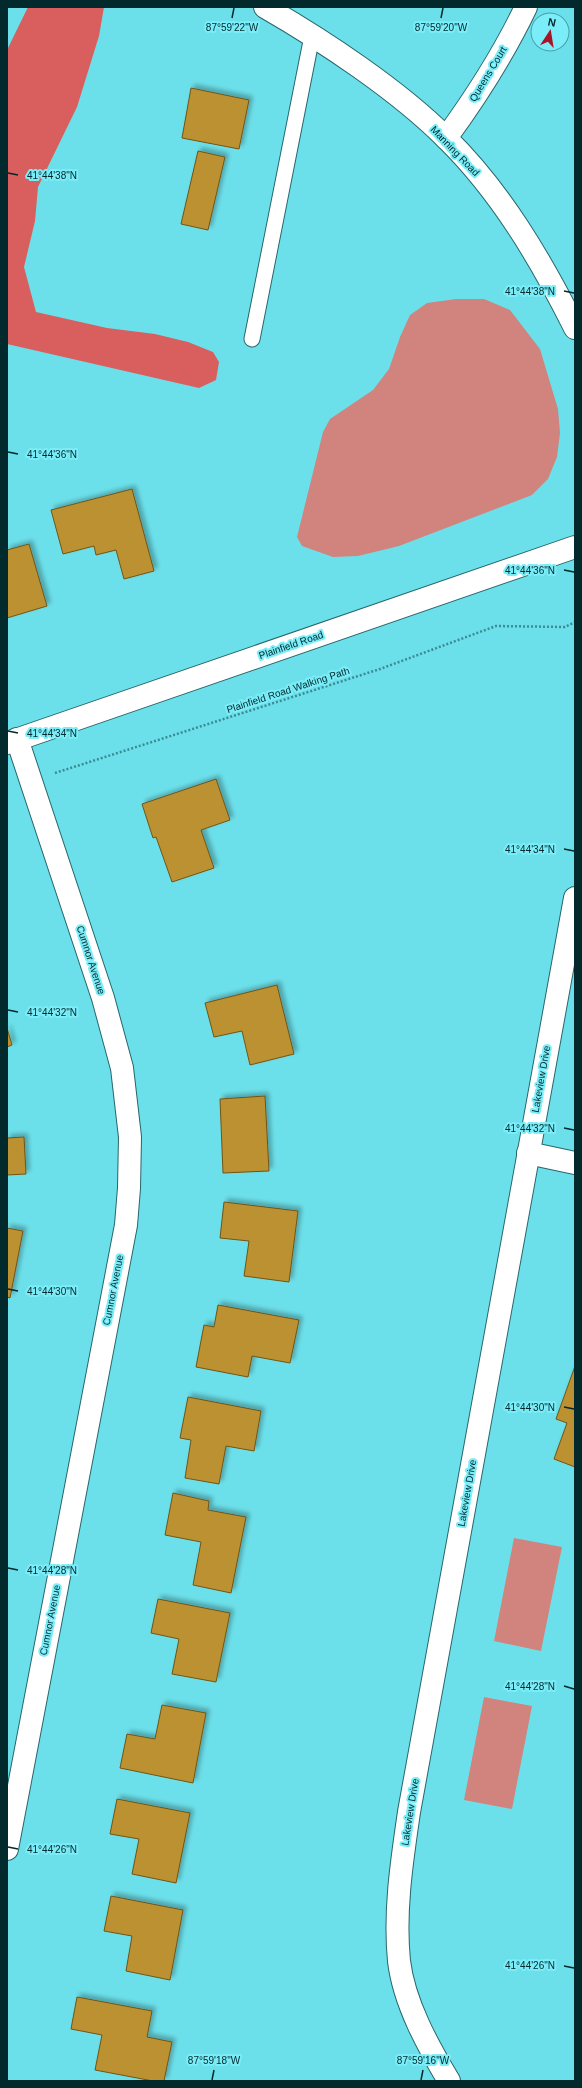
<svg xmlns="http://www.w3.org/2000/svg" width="582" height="2088" font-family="Helvetica,sans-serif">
<defs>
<filter id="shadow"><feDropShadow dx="3.5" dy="-3.5" stdDeviation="2" flood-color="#0004"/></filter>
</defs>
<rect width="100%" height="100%" fill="#6ce0ea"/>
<g fill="#d1837e">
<polygon points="456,299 484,299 510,310 540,349 558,409 560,433 557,457 548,479 532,495 399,546 358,556 333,557 302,546 297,537 323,432 330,419 373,390 389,369 400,337 410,315 427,303"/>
<polygon points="514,1538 562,1547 541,1651 494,1641"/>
<polygon points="484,1697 532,1706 512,1809 464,1800"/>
</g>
<polygon fill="#d85f5d" points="28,7 104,7 99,36 77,107 38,187 35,221 24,267 36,312 107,328 155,334 188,342 213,352 219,362 216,380 199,388 7,344 7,50"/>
<g fill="#bc9130" stroke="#705417" filter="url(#shadow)">
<polygon points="191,88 249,100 239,149 182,138"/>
<polygon points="198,151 225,157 208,230 181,224"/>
<polygon points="132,489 154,571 124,579 116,550 96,555 94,546 63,554 51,510"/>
<polygon points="29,544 47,606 7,618 7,550"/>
<polygon points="216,779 230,820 201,830 214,868 172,882 156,837 153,838 142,804"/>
<polygon points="277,985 294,1054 250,1065 242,1031 214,1037 205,1003"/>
<polygon points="7,1028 12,1045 7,1047"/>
<polygon points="265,1096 269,1171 223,1173 220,1099"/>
<polygon points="24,1137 26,1174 7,1175 7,1138"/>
<polygon points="224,1202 298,1211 289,1282 244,1276 249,1241 220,1238"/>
<polygon points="7,1228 23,1231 10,1298 7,1297"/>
<polygon points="218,1305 299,1320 290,1363 252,1356 248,1377 196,1367 204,1325 214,1327"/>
<polygon points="575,1366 575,1467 554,1459 567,1423 556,1419"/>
<polygon points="188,1397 261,1411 254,1451 226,1446 219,1484 185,1478 191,1440 180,1438"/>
<polygon points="173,1493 209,1501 208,1510 246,1517 231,1593 193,1585 201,1542 165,1535"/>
<polygon points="158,1599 230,1613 216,1682 172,1674 179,1639 151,1633"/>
<polygon points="162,1705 206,1713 193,1783 120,1768 127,1734 155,1739"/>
<polygon points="117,1799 190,1813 176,1883 132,1874 139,1839 110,1834"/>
<polygon points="111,1896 183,1910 170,1980 126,1971 132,1936 104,1931"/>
<polygon points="77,1997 152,2011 147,2037 172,2042 164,2081 153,2081 95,2070 102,2035 71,2029"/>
</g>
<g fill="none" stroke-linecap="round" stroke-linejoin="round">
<g stroke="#28666b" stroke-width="17">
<polyline id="lane" points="252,339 312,36"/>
</g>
<g stroke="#28666b" stroke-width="24">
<g id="street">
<path d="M446,138C476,97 504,53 526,7"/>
<polyline points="528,1153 575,1163"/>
<polyline points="7,1849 126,1225 129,1188 130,1137 122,1068 103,998 17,739"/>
<path d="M449,2081C428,2046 404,2003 399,1961C394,1911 402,1860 409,1812L575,898"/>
</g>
</g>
<g stroke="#28666b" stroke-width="24">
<g id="secondary">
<path d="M265,7C324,41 398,90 446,138C501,192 541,260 575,328"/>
<polyline points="7,743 575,547"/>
</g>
</g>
<polyline stroke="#3b8b91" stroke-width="2.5" stroke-dasharray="2 2" stroke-linecap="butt" points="55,773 380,669 496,626 565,627 575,622"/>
<use href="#lane" stroke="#fff" stroke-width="15"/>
<use href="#street" stroke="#fff" stroke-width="22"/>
<use href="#secondary" stroke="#fff" stroke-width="22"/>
</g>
<path fill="none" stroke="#02292c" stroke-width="1.5" d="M232,18L234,8M441,18L443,8M8,173L18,175M564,291L574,293M8,452L18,454M564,570L574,572M8,731L18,733M564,849L574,851M8,1010L18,1012M564,1128L574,1130M8,1289L18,1291M564,1407L574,1409M8,1568L18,1570M564,1686L574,1689M8,1847L18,1849M564,1966L574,1968M212,2080L214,2070M421,2080L423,2070"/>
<g text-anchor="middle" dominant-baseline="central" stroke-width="4" stroke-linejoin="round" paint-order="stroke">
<g font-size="10" fill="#02292c" stroke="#7aedf8">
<text transform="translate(488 74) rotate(-59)">Queens Court</text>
<text transform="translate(455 151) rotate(46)">Manning Road</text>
<text transform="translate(291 645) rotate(-19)">Plainfield Road</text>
<text transform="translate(288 690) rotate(-18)">Plainfield Road Walking Path</text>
<text transform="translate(91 960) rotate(72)">Cumnor Avenue</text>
<text transform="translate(541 1079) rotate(-80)">Lakeview Drive</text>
<text transform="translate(113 1290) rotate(-79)">Cumnor Avenue</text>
<text transform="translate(467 1493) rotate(-80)">Lakeview Drive</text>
<text transform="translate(50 1620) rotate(-79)">Cumnor Avenue</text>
<text transform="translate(410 1812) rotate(-81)">Lakeview Drive</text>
</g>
</g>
<g font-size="10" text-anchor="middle" fill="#02292c" stroke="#7aedf8" stroke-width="4" stroke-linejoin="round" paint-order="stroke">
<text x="232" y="31">87°59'22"W</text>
<text x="441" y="31">87°59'20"W</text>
<text x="52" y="179">41°44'38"N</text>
<text x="530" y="295">41°44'38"N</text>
<text x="52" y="458">41°44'36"N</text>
<text x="530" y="574">41°44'36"N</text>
<text x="52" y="737">41°44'34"N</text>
<text x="530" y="853">41°44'34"N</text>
<text x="52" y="1016">41°44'32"N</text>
<text x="530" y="1132">41°44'32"N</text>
<text x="52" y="1295">41°44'30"N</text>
<text x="530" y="1411">41°44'30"N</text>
<text x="52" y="1574">41°44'28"N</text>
<text x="530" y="1690">41°44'28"N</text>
<text x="52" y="1853">41°44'26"N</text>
<text x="530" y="1969">41°44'26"N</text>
<text x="214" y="2064">87°59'18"W</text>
<text x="423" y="2064">87°59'16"W</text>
</g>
<rect width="582" height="2088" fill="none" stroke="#02292c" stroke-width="16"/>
<g transform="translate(550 32) rotate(12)"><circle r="19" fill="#7aedf8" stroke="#4a9fa6"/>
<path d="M0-3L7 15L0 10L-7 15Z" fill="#a91325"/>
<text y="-6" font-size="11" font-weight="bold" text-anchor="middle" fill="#02292c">N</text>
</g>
</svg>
